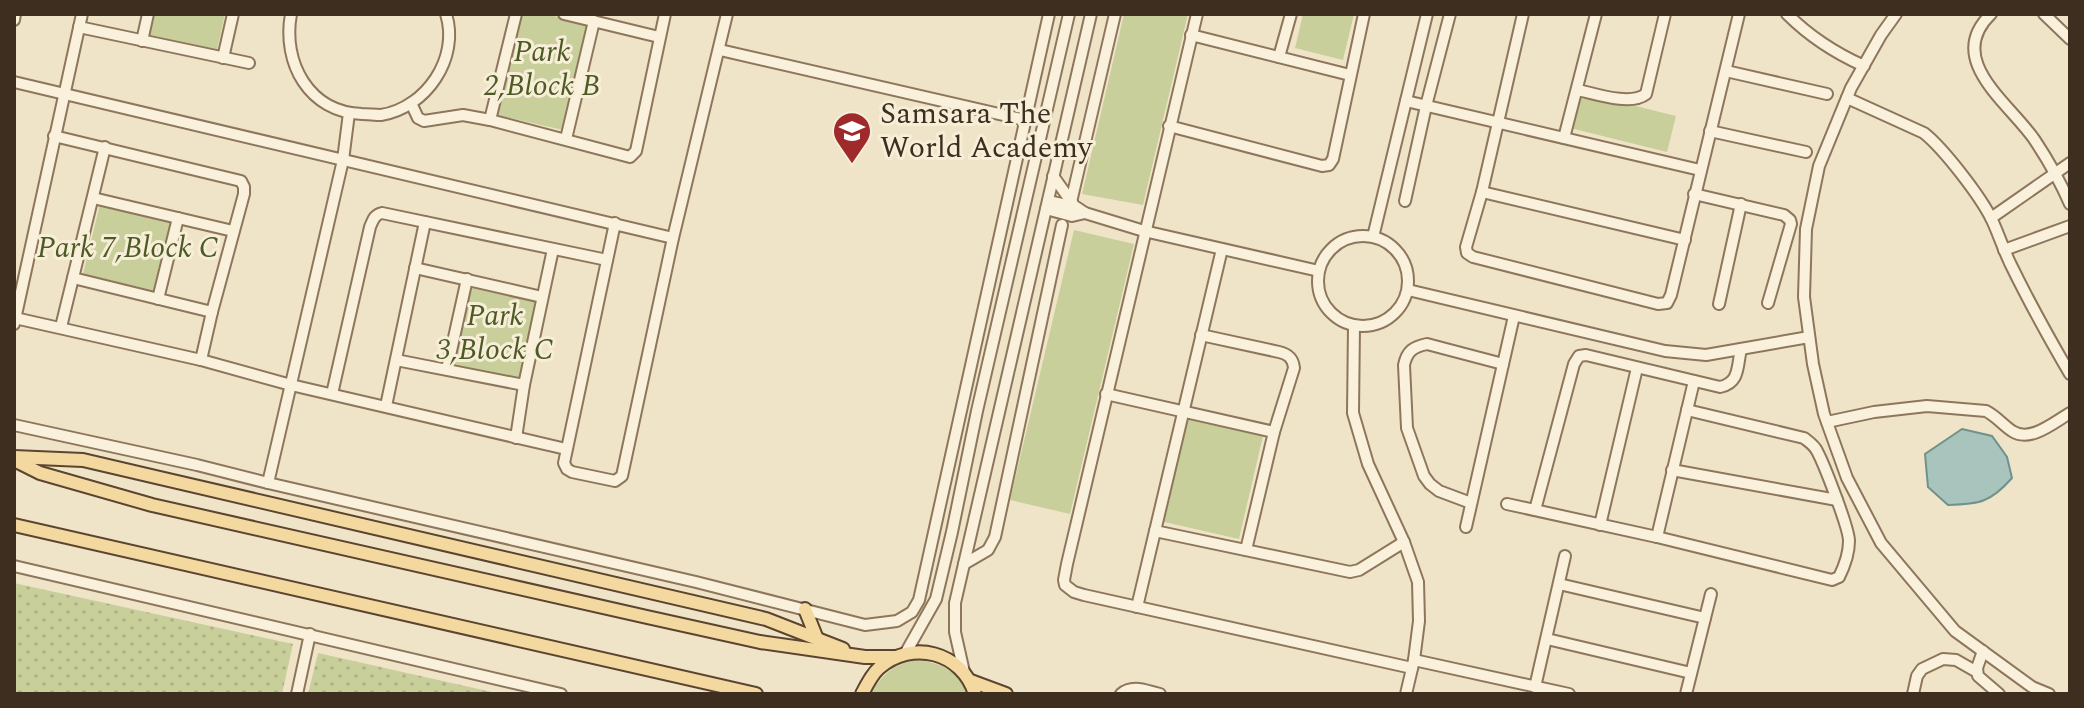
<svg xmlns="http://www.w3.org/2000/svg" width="2084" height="708" font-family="Spectral,serif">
<defs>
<pattern id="grass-dots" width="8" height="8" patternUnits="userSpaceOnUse" patternTransform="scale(2)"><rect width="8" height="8" fill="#c9cf9b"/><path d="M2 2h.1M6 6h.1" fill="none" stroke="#aeb285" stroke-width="1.8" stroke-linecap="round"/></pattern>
</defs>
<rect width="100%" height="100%" fill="#f0e4c8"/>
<g fill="url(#grass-dots)">
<polygon points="14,583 293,644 282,694 14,694"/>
<polygon points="318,653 501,694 308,694"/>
</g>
<g fill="#c9cf9b">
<polygon points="155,14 225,14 217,50 150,35"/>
<polygon points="521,14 545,14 588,24 563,130 497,115"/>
<polygon points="1124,14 1188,14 1143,205 1082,194"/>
<polygon points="1303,14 1354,14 1343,60 1295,48"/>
<polygon points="1579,92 1676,116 1667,152 1570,128"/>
<polygon points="100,204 172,221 155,291 83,274"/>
<polygon points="1074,230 1134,244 1070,514 1010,500"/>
<polygon points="471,288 537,302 520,379 454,365"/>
<polygon points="1188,419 1263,436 1239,539 1164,522"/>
<path d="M916,660C943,663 956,670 968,694H870C885,672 891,666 916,660Z"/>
</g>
<path fill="#a9c4bc" stroke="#6f938a" stroke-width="2" d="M1962,429L1992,436L2007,457L2012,478C1990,503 1979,504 1948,505L1928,487L1925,454Z"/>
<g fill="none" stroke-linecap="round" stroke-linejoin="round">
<g stroke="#8d765c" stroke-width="14">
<g id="minor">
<path d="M291,14C282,63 309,112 362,114C368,114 375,115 381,115C426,108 460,58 446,14"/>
<polyline points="564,14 659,37"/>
<polyline points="1197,14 1067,564 1064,580 1065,585 1074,592 1084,595 1412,668"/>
<polyline points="1523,14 1482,192 1466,247 1467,253 1473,257 1658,304 1667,303 1671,295 1739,14"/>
<path d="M1787,14C1809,36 1835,53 1864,66"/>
<polyline points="1896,14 1881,35 1851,88 1819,166 1806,229 1804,297 1813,364 1824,414 1847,478 1881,543 1955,631 2032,687 2049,694"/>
<path d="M1991,14C1944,59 2008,102 2034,139C2048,160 2060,181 2070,204"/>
<polyline points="2044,14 2070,39"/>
<polyline points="14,20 15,14"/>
<polyline points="79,27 249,63"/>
<polyline points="1191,35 1350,75"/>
<polyline points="142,41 148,14"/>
<polyline points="720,50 1025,120"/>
<polyline points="1279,57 1291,14"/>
<polyline points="223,58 233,14"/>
<polyline points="1726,71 1827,94"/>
<polyline points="14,82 673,238"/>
<path d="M1578,90C1596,94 1631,106 1646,94L1665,14"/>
<path d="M1847,98L1924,133C1944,149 1981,197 1992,220C1999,235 2004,251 2011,265C2029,302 2049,338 2070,374"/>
<polyline points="1406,101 1700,170"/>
<polyline points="411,103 418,118 424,121 463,115 490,120 630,157 636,151 665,14"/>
<polyline points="490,120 516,14"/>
<polyline points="1169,126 1322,166 1329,165 1333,159 1364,14"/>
<polyline points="1710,131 1806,152"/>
<polyline points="54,136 241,181 244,187 244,194 212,312 201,360"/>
<polyline points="1564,138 1596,14"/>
<polyline points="566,139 594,21"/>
<polyline points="1053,176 1073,204"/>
<polyline points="1482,192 1685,240"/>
<polyline points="1694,194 1784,215 1790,220 1791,224 1768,303"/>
<polyline points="93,198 233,231"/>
<polyline points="1405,201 1426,106 1450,14"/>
<polyline points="1071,202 1115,14"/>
<polyline points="1046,209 1072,216 1085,213 1076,207 1048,201"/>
<polyline points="1085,213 1144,231 1319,271"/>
<polyline points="1991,218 2070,163"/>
<polyline points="615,223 564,463 567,469 572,472 615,481 622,476 673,238 727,14"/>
<circle cx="1363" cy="281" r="45"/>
<polyline points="1373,237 1427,14"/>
<polyline points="2004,250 2070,226"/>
<polyline points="415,268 542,297"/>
<polyline points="73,278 212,312"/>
<polyline points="1408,290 1665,351 1706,355 1809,337"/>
<polyline points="158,299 178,218"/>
<polyline points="1719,304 1741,204"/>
<polyline points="15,318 201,360 291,385 566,449"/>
<polyline points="14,324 82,14"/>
<polyline points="1354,326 1353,413 1368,464 1404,542 1418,582 1419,621 1414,660 1406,694"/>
<polyline points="61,327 105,147"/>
<path d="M1201,335L1279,352C1288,354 1293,358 1294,368L1274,432L1246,550"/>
<polyline points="396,360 524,385"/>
<polyline points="447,369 467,279"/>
<path d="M332,394L370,227C373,220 374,215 382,213L607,260"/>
<polyline points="1106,394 1274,432"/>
<polyline points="386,406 425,222"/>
<path d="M1827,422L1874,412L1927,406L1986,411C1996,416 2002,424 2012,431C2030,443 2053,423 2070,413"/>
<polyline points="14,425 197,465 268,483 696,582 865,625 897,621 912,612 919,600 1049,14"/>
<polyline points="516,438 524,385 553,249"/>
<polyline points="1672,470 1837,500"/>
<polyline points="268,483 343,160 349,113"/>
<path d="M1471,503L1439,491L1430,484L1424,476L1407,428L1404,365C1407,351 1413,347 1427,344L1503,364"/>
<path d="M1507,504L1657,537L1832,580L1839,577C1844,567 1849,553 1849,541C1849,528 1824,464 1817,451C1814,445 1809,442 1804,438L1687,410"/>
<path d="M1535,510L1574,364L1579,356L1586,355L1720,387C1740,383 1737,366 1741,349"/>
<polyline points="1600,525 1637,368"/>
<polyline points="1466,527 1514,316"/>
<polyline points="1155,531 1350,572 1359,570 1404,542"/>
<polyline points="1657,537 1694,381"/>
<polyline points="964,564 988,550 995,537 1062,225"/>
<polyline points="14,566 561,694"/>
<polyline points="1559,584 1705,618"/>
<polyline points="1137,607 1222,249"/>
<polyline points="1547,639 1691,673"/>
<polyline points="1983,651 1977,668 1978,676 1999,694"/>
<polyline points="905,654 936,599 952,532 977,411 1069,14"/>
<polyline points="1414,660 1569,694"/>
<polyline points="964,672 955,632 955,603 1091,14"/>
<polyline points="1535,687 1565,556"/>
<polyline points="297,694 310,634"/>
<path d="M1121,694C1133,684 1146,691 1160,694"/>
<polyline points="1686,694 1711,594"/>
<polyline points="1913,694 1917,676 1922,669 1943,659 1956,660 1977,672"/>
</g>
</g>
<g stroke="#5b4430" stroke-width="16">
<g id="major">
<polyline points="14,457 83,460 160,478 766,619 843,649"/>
<polyline points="14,460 40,473 152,505 647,617 760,642 865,657 895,657"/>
<polyline points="14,525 756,694"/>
<polyline points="805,609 817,639"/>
<polyline points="971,681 1006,694"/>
<path d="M862,694C866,686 872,674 879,668C912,639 962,652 975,694"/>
</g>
</g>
<use href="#minor" stroke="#faf1dc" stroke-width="10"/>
<use href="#major" stroke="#f3d9a0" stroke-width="12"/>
</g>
<defs>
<g id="school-pin" transform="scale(2)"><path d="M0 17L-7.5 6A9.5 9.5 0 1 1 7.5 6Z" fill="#9e2a2b" stroke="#f7eed8"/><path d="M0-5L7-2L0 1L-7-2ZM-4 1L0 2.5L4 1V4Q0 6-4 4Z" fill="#fff"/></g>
</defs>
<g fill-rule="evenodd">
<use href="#school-pin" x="852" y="131"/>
</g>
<g text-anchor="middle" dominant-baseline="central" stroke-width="6" stroke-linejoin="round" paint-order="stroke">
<g font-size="30" font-style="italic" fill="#4d5a26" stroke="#f7eed8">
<text x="542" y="52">Park<tspan x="542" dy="34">2,Block B</tspan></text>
<text x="128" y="248">Park 7,Block C</text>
<text x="495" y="316">Park<tspan x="495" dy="34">3,Block C</tspan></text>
</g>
<g font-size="30" fill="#3d2e20" stroke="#f7eed8" text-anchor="start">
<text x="880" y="114">Samsara The<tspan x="880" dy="34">World Academy</tspan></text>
</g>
</g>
<rect width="2084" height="708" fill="none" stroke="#3d2e20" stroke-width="32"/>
</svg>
